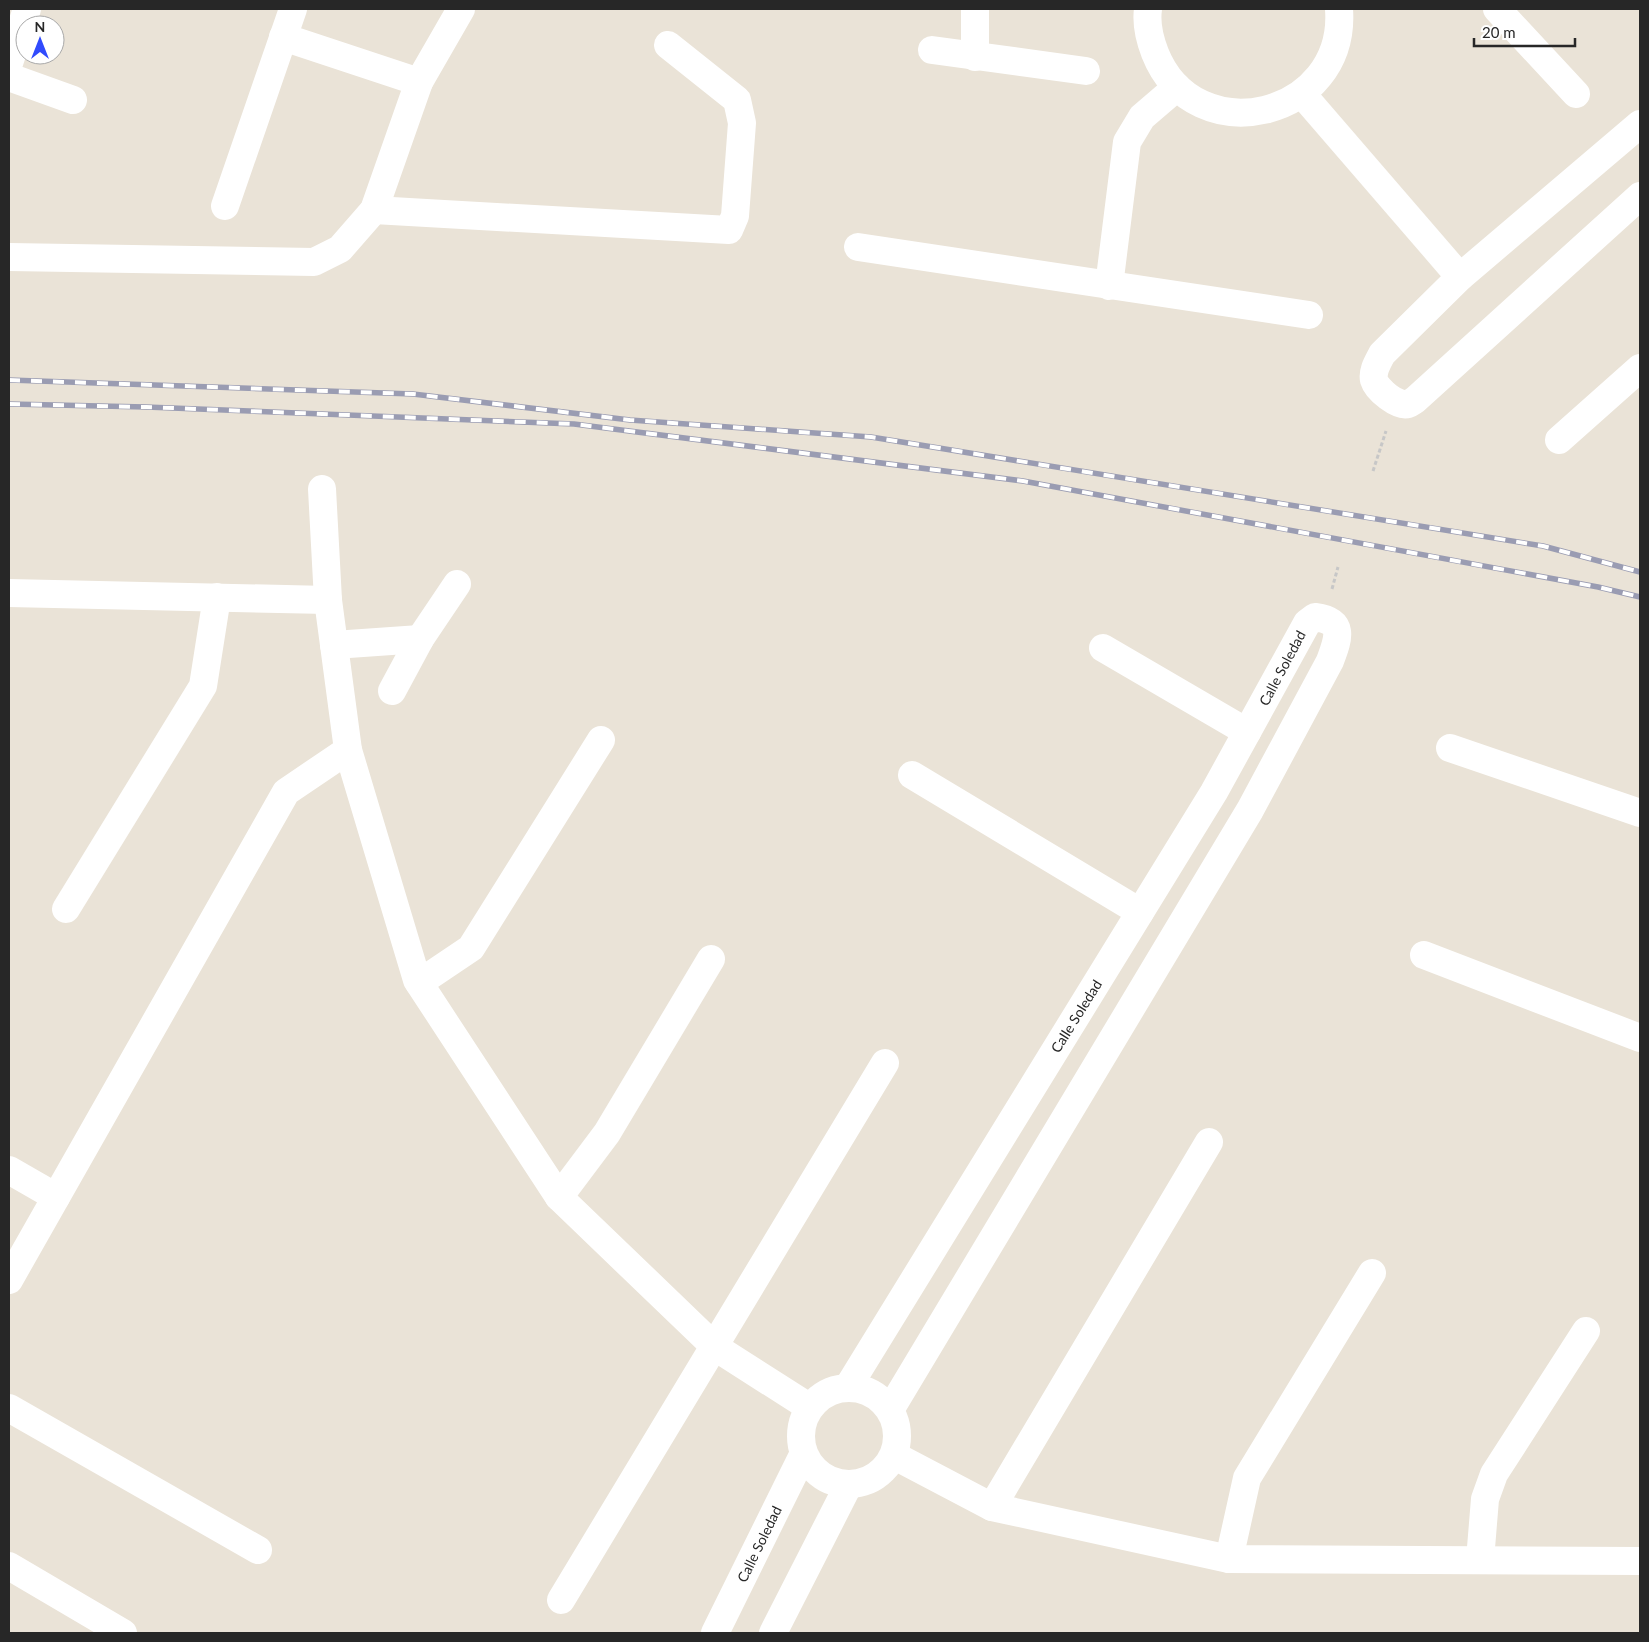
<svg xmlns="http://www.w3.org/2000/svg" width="1649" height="1642" font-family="Lato,sans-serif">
<rect width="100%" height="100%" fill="#eae3d7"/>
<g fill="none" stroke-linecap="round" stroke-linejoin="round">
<g stroke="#c7c7c7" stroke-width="3" stroke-dasharray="4 2.5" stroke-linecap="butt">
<polyline points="1373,471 1386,431"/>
<polyline points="1332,589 1338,567"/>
</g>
<g stroke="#fff" stroke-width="28">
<polyline points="975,9 975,57"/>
<path d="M1148,9C1146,23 1150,40 1155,53C1195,154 1347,118 1339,9"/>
<polyline points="1497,9 1576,94"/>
<polyline points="283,37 419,82"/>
<polyline points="932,50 1086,71"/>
<polyline points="9,63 27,9"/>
<polyline points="9,77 73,100"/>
<polyline points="1302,94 1460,277"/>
<path d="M1640,124L1460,277L1382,354C1378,362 1372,371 1374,380C1377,390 1398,407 1408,404C1411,403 1413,401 1415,400L1640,196"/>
<polyline points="225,206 293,9"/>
<polyline points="374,210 729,230 735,216 742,123 737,100 668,45"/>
<polyline points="858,247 1309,315"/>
<polyline points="9,257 314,262 340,249 374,210 419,82 461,9"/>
<polyline points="1109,286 1127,142 1142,117 1177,87"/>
<polyline points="1559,440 1640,368"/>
<polyline points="322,489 328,600 348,750 417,980 559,1197 715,1347 809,1407"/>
<polyline points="9,593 328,600"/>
<polyline points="334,645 420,639"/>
<polyline points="1103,648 1247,732"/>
<polyline points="392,691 420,639 457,584"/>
<polyline points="1450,748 1640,813"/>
<polyline points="912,775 1140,912"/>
<polyline points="66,909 203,686 217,597"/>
<polyline points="1424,955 1640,1038"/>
<polyline points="419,983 471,948 601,740"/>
<polyline points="9,1170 56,1197"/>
<polyline points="559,1197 607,1133 711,959"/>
<polyline points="9,1280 286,792 348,750"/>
<path d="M848,1387L1214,792L1307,623L1315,617C1346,621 1338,639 1330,661L1250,810L890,1410"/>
<circle cx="849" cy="1436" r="48"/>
<polyline points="9,1408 258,1550"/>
<polyline points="895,1456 992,1507 1229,1559 1640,1561"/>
<polyline points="992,1507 1209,1142"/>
<polyline points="1229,1559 1247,1478 1372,1273"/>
<polyline points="1480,1560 1485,1499 1494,1474 1586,1331"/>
<polyline points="9,1566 123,1633"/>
<polyline points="561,1600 885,1063"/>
<polyline points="715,1633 803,1455"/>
<polyline points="773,1633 848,1486"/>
</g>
<g stroke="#9a9cb2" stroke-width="5.5">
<g id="rail">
<polyline points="9,380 413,394 630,420 871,437 1543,546 1640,572"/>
<polyline points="9,404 146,407 574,424 1023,481 1598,587 1640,597"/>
</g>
</g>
<use href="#rail" stroke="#fff" stroke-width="4" stroke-dasharray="11" stroke-linecap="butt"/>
</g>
<g text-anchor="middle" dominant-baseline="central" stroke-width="4" stroke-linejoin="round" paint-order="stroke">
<g font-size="14" fill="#272727" stroke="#fff">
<text transform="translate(1282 668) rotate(-62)">Calle Soledad</text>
<text transform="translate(1076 1016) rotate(-58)">Calle Soledad</text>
<text transform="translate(759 1544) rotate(-64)">Calle Soledad</text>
</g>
</g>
<rect width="1649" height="1642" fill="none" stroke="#272727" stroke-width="20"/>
<g transform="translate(40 40)"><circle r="24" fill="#ffffff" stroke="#a9a9a9"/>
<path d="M0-4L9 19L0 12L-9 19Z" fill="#314bfd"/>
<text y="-8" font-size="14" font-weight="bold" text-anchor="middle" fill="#272727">N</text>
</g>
<path d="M1474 38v8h101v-8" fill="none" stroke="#272727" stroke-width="2.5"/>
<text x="1482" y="38" font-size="15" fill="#272727" stroke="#ffffff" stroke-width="4" paint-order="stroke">20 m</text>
</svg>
